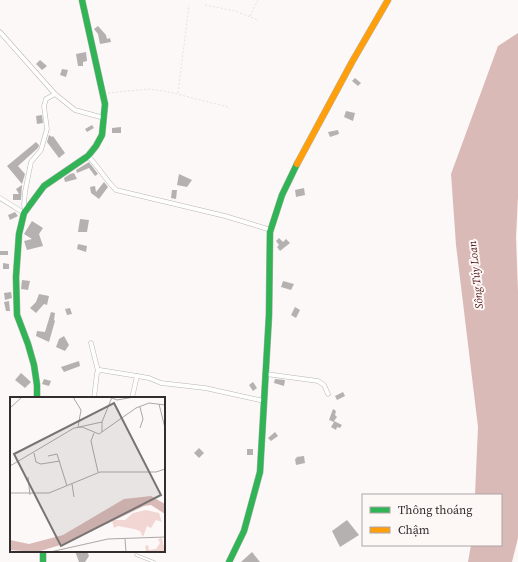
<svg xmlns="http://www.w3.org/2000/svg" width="518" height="562" font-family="'Source Serif 4',serif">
<rect width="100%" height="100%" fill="#fcf8f7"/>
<polygon fill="#dabab7" points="518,33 518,197 516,237 518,292 518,538 512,562 468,562 471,545 501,545 501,495 475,495 478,427 456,245 451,174 498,46"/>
<g fill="#b6b1b1">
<polygon points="98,26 106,35 107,39 110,38 111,42 100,44 98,34 94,29"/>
<polygon points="86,52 87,61 83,62 83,66 78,66 76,54"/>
<polygon points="40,60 47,66 42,70 36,64"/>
<polygon points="62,69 68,70 66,77 60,75"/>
<polygon points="355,78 361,83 358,86 352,81"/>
<polygon points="346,111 355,113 353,121 344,117"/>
<polygon points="42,115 43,123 37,124 36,116"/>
<polygon points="92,125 94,128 87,132 85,129"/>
<polygon points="121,127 121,133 112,133 112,128"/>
<polygon points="338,130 339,134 330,137 328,132"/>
<polygon points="49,135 52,137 53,136 65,153 59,158 47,142"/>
<polygon points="36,142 39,145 38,148 18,166 25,174 22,184 7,166"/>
<polygon points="89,162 98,174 95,176 89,168 77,173 76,170"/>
<polygon points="74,173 77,179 65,182 64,178 70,174"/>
<polygon points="179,174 192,180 187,187 177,185"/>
<polygon points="104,182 108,187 99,199 91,193 90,187 95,186 96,192"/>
<polygon points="22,185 21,200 13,200 13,194 19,194 16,189"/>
<polygon points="304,188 305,195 296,197 295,190"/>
<polygon points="172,190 177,190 176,199 171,198"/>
<polygon points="15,212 18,216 10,220 8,215"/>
<polygon points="80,219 89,220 87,232 78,232"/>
<polygon points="32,221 43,228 39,234 43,246 27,250 24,241 32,239 24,234"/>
<polygon points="279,238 283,242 286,239 290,243 280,251 277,247 279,245 276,241"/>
<polygon points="78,244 87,246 86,252 77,249"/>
<rect x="0" y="251" width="8" height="4"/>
<polygon points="3,263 9,264 9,269 3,269"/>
<polygon points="22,280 30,281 28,290 21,289"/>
<polygon points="283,281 294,284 291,290 281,287"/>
<polygon points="11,292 12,298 5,300 4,293"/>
<polygon points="39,294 49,296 47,305 44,304 36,313 30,308 36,302"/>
<polygon points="9,301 10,311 6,311 4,302"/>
<polygon points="295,307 300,310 296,318 291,315"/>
<polygon points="70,308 72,314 67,315 65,309"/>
<polygon points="51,312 55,313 54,320 55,321 49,342 36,336 37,331 45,332"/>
<polygon points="64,336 69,345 65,351 56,347 59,339"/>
<polygon points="79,361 80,366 64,372 61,367"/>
<polygon points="21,373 31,382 25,388 15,380"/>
<polygon points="44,379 51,381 49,386 42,384"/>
<polygon points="275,379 285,380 284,386 274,383"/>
<polygon points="253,382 257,388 253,391 249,385"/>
<polygon points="343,392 345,396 337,400 335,396"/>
<polygon points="333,409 336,411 335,415 337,417 334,421 342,425 340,428 337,427 336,430 331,427 334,422 329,420"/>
<polygon points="275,432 278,436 271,441 268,438"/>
<polygon points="199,448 204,453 199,458 194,453"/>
<rect x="247" y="449" width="6" height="6"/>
<polygon points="304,456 305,463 296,465 295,459 297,458 296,457"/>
<polygon points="347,520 359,535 340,547 332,531"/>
<polygon points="75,551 87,551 89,556 85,562 79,562"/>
<polygon points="252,552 260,562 241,562"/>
</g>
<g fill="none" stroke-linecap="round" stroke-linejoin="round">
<g stroke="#b9b5b4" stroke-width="3">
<polyline id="lane" points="136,555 154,562"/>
</g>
<g stroke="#b9b5b4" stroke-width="5">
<g id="street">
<polyline points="0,32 55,94 75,110 104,118"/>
<path d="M88,156C98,166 105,179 116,190L225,216L271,230"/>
<polyline points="0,198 24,213"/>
<polyline points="26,210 24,206 25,192 31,162 41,150 47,129 44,106 46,99 55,94"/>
<polyline points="91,343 98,371"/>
<polyline points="266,374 318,381 324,385 328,394"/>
<polyline points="94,398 97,373 100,370 137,376 149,378 161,383 205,388 264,401"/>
<polyline points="132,398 137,376"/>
</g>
</g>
<g stroke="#b9b5b4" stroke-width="7">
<g id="fast">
<polyline points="37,398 37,385 34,365 28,344 17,315 16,277 19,234 24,213 44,186 88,156 96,146 102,135 105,104 82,0"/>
<polyline points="43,551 43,562"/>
<polyline points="229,562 244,531 260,472 269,315 270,232 282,195 297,164"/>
</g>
</g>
<g stroke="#b9b5b4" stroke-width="7">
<polyline id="slow" points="297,164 352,62 388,0"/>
</g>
<g stroke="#e3e3e3" stroke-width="1" stroke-dasharray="2 2" stroke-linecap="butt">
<polyline points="205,5 235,11 258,20"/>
<polyline points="250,16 258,0"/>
<polyline points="108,93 149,89 169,92 228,107"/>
<polyline points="178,93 189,5"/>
</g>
<use href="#lane" stroke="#fffefe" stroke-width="2"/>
<use href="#street" stroke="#fffefe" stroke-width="4"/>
<use href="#fast" stroke="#30b455" stroke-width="6"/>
<use href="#slow" stroke="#ff9f0a" stroke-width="6"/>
</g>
<g text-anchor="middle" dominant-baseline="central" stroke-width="4" stroke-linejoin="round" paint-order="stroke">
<g font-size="11" font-style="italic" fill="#531b1b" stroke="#fdf7f6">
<text transform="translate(476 275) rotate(-96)">Sông Túy Loan</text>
</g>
</g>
<g transform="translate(10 397)">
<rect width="155" height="155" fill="#fcf8f7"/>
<path d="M136,113L149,116L152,125L146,123L141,131L137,129L133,140L130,134L124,132L108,129L104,131L102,124L104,123H115L123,116ZM152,141L155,155H134L136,153L135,149L138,148L139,153L146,152L150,146L148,142Z" fill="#f2d6d4"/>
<path d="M141,99L155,107V117L141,108L134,109L57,146L27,155L0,153V143L19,147L53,138L114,102Z" fill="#dabab7"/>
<path fill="none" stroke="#aca7a6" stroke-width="1" d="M63,0L71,13L68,30M102,1L107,3L124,0M149,7L155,31M0,11L12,0M69,30L92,25M130,31L133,22L130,10M92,35V25L102,0M84,36L81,44L88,75M24,56L26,65L31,67L50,64M38,59L47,57L57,89M0,69L64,31L72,30L89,37L126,11L139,6L155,8M18,80L20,98M62,87L64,100M0,96H39L90,75H146L155,72M115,142L116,155M40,155L98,142L155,140"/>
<path fill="#797474" fill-opacity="0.15" stroke="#797474" stroke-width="2" d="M104,6L151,98L51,149L4,57Z"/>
<rect width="155" height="155" fill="none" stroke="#332d2d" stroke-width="2"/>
</g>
<rect x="362" y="494" width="140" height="52" fill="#fdf7f6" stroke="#aca6a6"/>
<rect x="370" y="507" width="20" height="6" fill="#30b455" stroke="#aca6a6"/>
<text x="398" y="514" font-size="12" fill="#332d2d">Thông thoáng</text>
<rect x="370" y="527" width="20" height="6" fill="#ff9f0a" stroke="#aca6a6"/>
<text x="398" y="534" font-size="12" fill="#332d2d">Chậm</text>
</svg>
